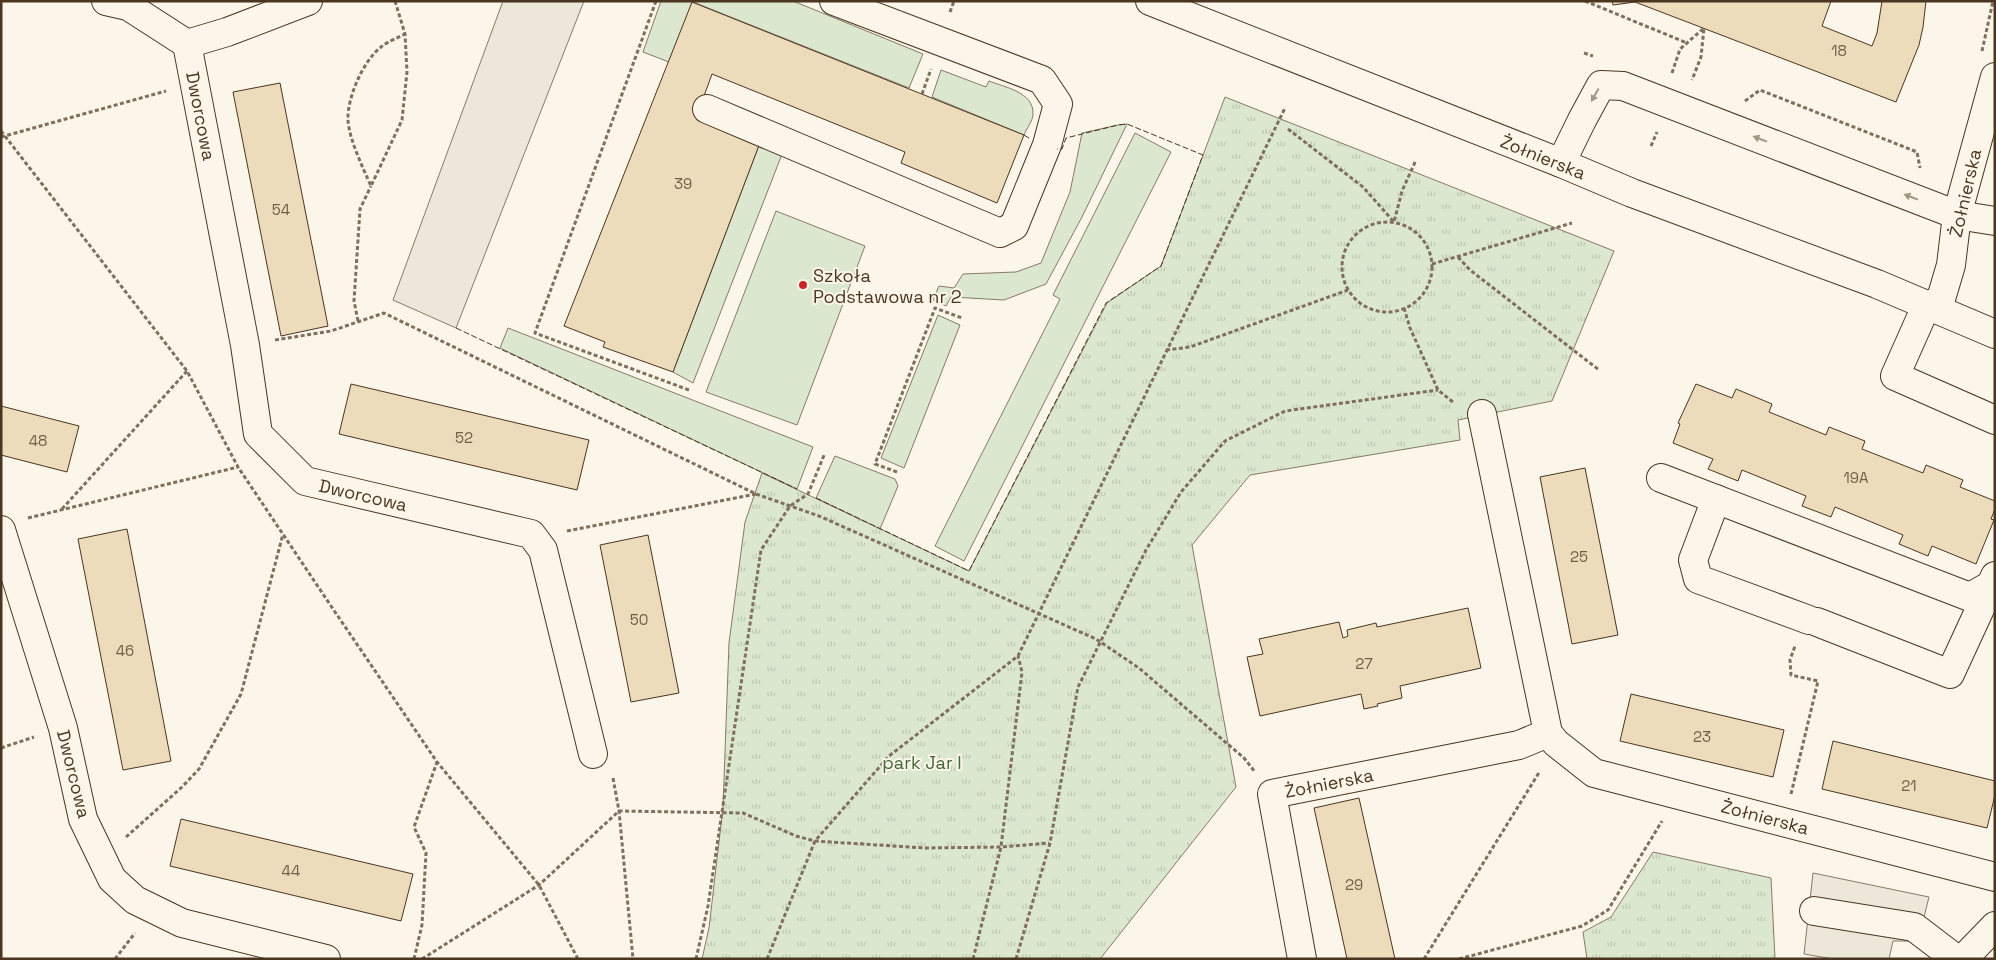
<svg xmlns="http://www.w3.org/2000/svg" width="1996" height="960" font-family="'Space Grotesk',sans-serif">
<defs>
<pattern id="park-tufts" width="24" height="20" patternUnits="userSpaceOnUse" patternTransform="scale(1.25)"><rect width="24" height="20" fill="#dce7d0"/><path d="M3 7l-1-3M5 7V3M7 7l1-3M15 17l-1-3M17 17v-4M19 17l1-3" fill="none" stroke="#bec7b2"/></pattern>
</defs>
<rect width="100%" height="100%" fill="#fbf6e9"/>
<g fill="#dce7d0" stroke="#887966">
<polygon points="661,1 793,1 923,54 909,88 693,2 669,62 643,52"/>
<path d="M941,70L986,87L989,81C1004,87 1034,92 1033,114C1033,121 1026,129 1024,135L932,97Z"/>
<polygon points="1127,124 1082,217 1046,284 1004,300 951,297 946,306 933,300 939,286 954,288 963,274 1016,272 1041,263 1070,192 1082,133 1118,125"/>
<polygon points="1135,133 1171,152 964,561 935,546 1060,299 1053,295"/>
<polygon points="761,140 784,149 693,383 673,372"/>
<polygon points="776,211 865,246 797,425 706,392"/>
<polygon points="938,315 960,325 904,468 881,458"/>
<polygon points="508,328 813,447 797,489 500,348"/>
<polygon points="835,456 895,479 898,486 880,529 816,498"/>
</g>
<g fill="url(#park-tufts)" stroke="#887966">
<polygon points="1225,97 1614,251 1552,401 1458,420 1460,440 1250,475 1192,545 1236,787 1100,959 702,959 709,928 723,807 729,643 745,522 762,473 969,571 1107,303 1161,266"/>
<polygon points="1653,852 1771,878 1775,959 1587,959 1583,932 1611,917"/>
</g>
<g fill="#ede7d9" stroke="#887966">
<polygon points="503,1 584,1 456,328 393,300"/>
<polygon points="1813,873 1929,897 1918,941 1893,941 1889,959 1833,959 1804,954"/>
</g>
<g fill="#ecdcbc" stroke="#4a3520">
<polygon points="1612,1 1831,1 1822,26 1872,46 1877,33 1882,1 1926,1 1923,27 1919,45 1896,102 1635,2 1613,5"/>
<polygon points="692,2 1024,135 997,203 901,163 905,152 712,74 697,115 761,140 673,372 603,347 605,342 564,326"/>
<polygon points="280,83 328,326 281,336 233,92"/>
<polygon points="351,384 589,440 577,490 339,434"/>
<polygon points="1696,384 1732,398 1736,389 1772,404 1769,412 1826,435 1829,427 1865,441 1862,449 1923,473 1926,465 1963,480 1960,487 1995,501 1995,509 1991,519 1994,520 1976,564 1932,546 1928,556 1899,544 1903,535 1835,507 1831,517 1802,506 1806,496 1742,470 1738,481 1708,469 1713,459 1673,443 1680,424 1678,423"/>
<polygon points="1,406 79,426 67,472 1,455"/>
<polygon points="1585,468 1618,635 1572,644 1540,477"/>
<polygon points="127,529 171,761 123,770 78,539"/>
<polygon points="648,535 679,693 631,702 600,545"/>
<polygon points="1468,608 1481,668 1400,686 1402,698 1377,704 1378,706 1364,709 1361,694 1260,716 1247,657 1263,654 1259,639 1339,622 1343,638 1348,636 1347,630 1376,623 1377,627"/>
<polygon points="1631,694 1784,730 1773,777 1620,741"/>
<polygon points="1833,741 1995,781 1995,795 1987,828 1822,789"/>
<polygon points="1359,798 1395,959 1347,959 1314,808"/>
<polygon points="181,819 413,874 401,921 170,866"/>
</g>
<g fill="none" stroke-linecap="round" stroke-linejoin="round">
<g stroke="#4a3520" stroke-width="30">
<g id="minor">
<polyline points="106,1 128,6 187,44 227,32 308,1"/>
<polyline points="1150,1 1561,163 1632,193 1877,284 1995,334"/>
<polyline points="187,44 245,345 258,434 305,481 531,534 543,550 593,754"/>
<polyline points="707,109 1000,233 1014,226 1047,145 1058,104 1042,80 834,1"/>
<polyline points="1561,163 1582,120 1601,85 1623,86 1957,215 1995,221"/>
<polyline points="1927,304 1895,376 1995,420"/>
<polyline points="1938,309 1951,265 1957,215 1995,77"/>
<polyline points="1482,414 1548,733 1556,743 1594,773 1995,877"/>
<polyline points="1661,478 1970,597 1991,585 1995,576"/>
<polyline points="1716,499 1693,560 1698,579 1809,620"/>
<polyline points="1,530 63,728 83,819 112,879 135,900 182,923 326,959"/>
<polyline points="1817,622 1950,674 1991,585"/>
<polyline points="1814,911 1914,927 1956,959"/>
<polyline points="1302,959 1272,794 1519,745 1548,733"/>
<polyline points="1963,959 1995,926"/>
</g>
</g>
<g stroke="#7f6f5c" stroke-width="3" stroke-dasharray="4 2.5" stroke-linecap="butt">
<path d="M395,1L405,34L407,72L402,120L371,186C363,168 349,139 348,120C347,98 363,61 381,47C387,42 397,38 405,34"/>
<polyline points="656,1 535,333 689,390"/>
<polyline points="1585,1 1687,43"/>
<polyline points="950,12 954,1"/>
<polyline points="1982,51 1993,1"/>
<polyline points="1584,53 1593,56"/>
<polyline points="1672,73 1680,49 1704,28 1701,57 1692,80"/>
<polyline points="922,94 931,69"/>
<polyline points="1745,101 1760,90 1917,152 1920,168"/>
<polyline points="1288,129 1363,187 1394,222 1402,191 1416,160"/>
<polyline points="1,131 187,371 238,467 331,606 437,762 539,885 578,959"/>
<polyline points="1,137 166,91"/>
<polyline points="1651,146 1657,132"/>
<circle cx="1387" cy="267" r="45"/>
<polyline points="1458,257 1470,270 1599,370"/>
<polyline points="1432,264 1572,223"/>
<polyline points="1404,308 1410,328 1438,390 1454,403"/>
<polyline points="358,321 354,301 360,209 371,186"/>
<polyline points="275,340 331,331 384,313 756,494 819,516 1096,639 1139,668 1244,758 1255,772"/>
<polyline points="1166,350 1190,347 1348,290"/>
<polyline points="897,472 875,464 935,308 962,318"/>
<polyline points="62,509 187,371"/>
<polyline points="28,518 238,467"/>
<polyline points="567,531 756,494"/>
<polyline points="1,748 34,737"/>
<polyline points="613,778 619,811 633,959"/>
<polyline points="1791,794 1818,681 1791,675 1790,660 1795,646"/>
<polyline points="126,837 182,787 199,769 241,694 283,534"/>
<polyline points="115,959 135,933"/>
<polyline points="414,959 422,925 426,853 414,827 437,762"/>
<polyline points="422,959 539,885 619,811 743,813 796,836 815,841 925,848 1001,847 1049,843"/>
<polyline points="696,959 708,906 761,550 790,506 808,494 825,453"/>
<polyline points="767,959 815,841 889,756 1018,656 1285,108"/>
<polyline points="973,959 1001,847 1022,672 1018,656"/>
<polyline points="1016,959 1050,843 1078,687 1146,550 1181,492 1225,441 1285,411 1438,390"/>
<polyline points="1424,959 1540,771"/>
<polyline points="1459,959 1582,926 1608,910 1662,821"/>
</g>
<use href="#minor" stroke="#fbf6e9" stroke-width="28"/>
<g stroke="#4a3520" stroke-width="1" stroke-dasharray="6 2.5" stroke-linecap="butt">
<polyline points="1024,135 1029,138"/>
<polyline points="456,328 797,489"/>
<polyline points="816,498 969,571 1106,303 1161,266 1203,155 1127,124 1118,125 1066,138 1062,149 1057,149"/>
</g>
</g>
<defs><path id="oneway-solid" d="M-6-.8H1V-3.2L6.5 0L1 3.2V.8H-6Z" transform="scale(1.25)"/></defs>
<g fill="#a29684">
<use href="#oneway-solid" transform="translate(1595 95) rotate(119)"/>
<use href="#oneway-solid" transform="translate(1760 139) rotate(-159)"/>
<use href="#oneway-solid" transform="translate(1911 197) rotate(-159)"/>
</g>
<circle fill="#c62828" stroke="#fbf6e9" stroke-width="2" cx="803" cy="285" r="5"/>
<g text-anchor="middle" dominant-baseline="central" stroke-width="4" stroke-linejoin="round" paint-order="stroke">
<g font-size="15" fill="#725f47">
<text x="1839" y="50">18</text>
<text x="683" y="183">39</text>
<text x="281" y="209">54</text>
<text x="464" y="437">52</text>
<text x="38" y="440">48</text>
<text x="1856" y="477">19A</text>
<text x="1579" y="556">25</text>
<text x="639" y="619">50</text>
<text x="125" y="650">46</text>
<text x="1364" y="663">27</text>
<text x="1702" y="736">23</text>
<text x="1909" y="785">21</text>
<text x="291" y="870">44</text>
<text x="1354" y="884">29</text>
</g>
<g font-size="18" fill="#4a3520" stroke="#fbf6e9">
<text transform="translate(201 116) rotate(79)">Dworcowa</text>
<text transform="translate(1543 157) rotate(22)">Żołnierska</text>
<text transform="translate(1965 193) rotate(-77)">Żołnierska</text>
<text transform="translate(363 495) rotate(13)">Dworcowa</text>
<text transform="translate(74 774) rotate(76)">Dworcowa</text>
<text transform="translate(1329 783) rotate(-11)">Żołnierska</text>
<text transform="translate(1765 817) rotate(15)">Żołnierska</text>
</g>
<g font-size="18" fill="#4a3520" stroke="#fbf6e9" text-anchor="start">
<text x="813" y="275">Szkoła<tspan x="813" dy="21">Podstawowa nr 2</tspan></text>
</g>
<g font-size="18" fill="#436837" stroke="#fbf6e9">
<text x="922" y="762">park Jar I</text>
</g>
</g>
<rect width="1996" height="960" fill="none" stroke="#4a3520" stroke-width="5"/>
</svg>
